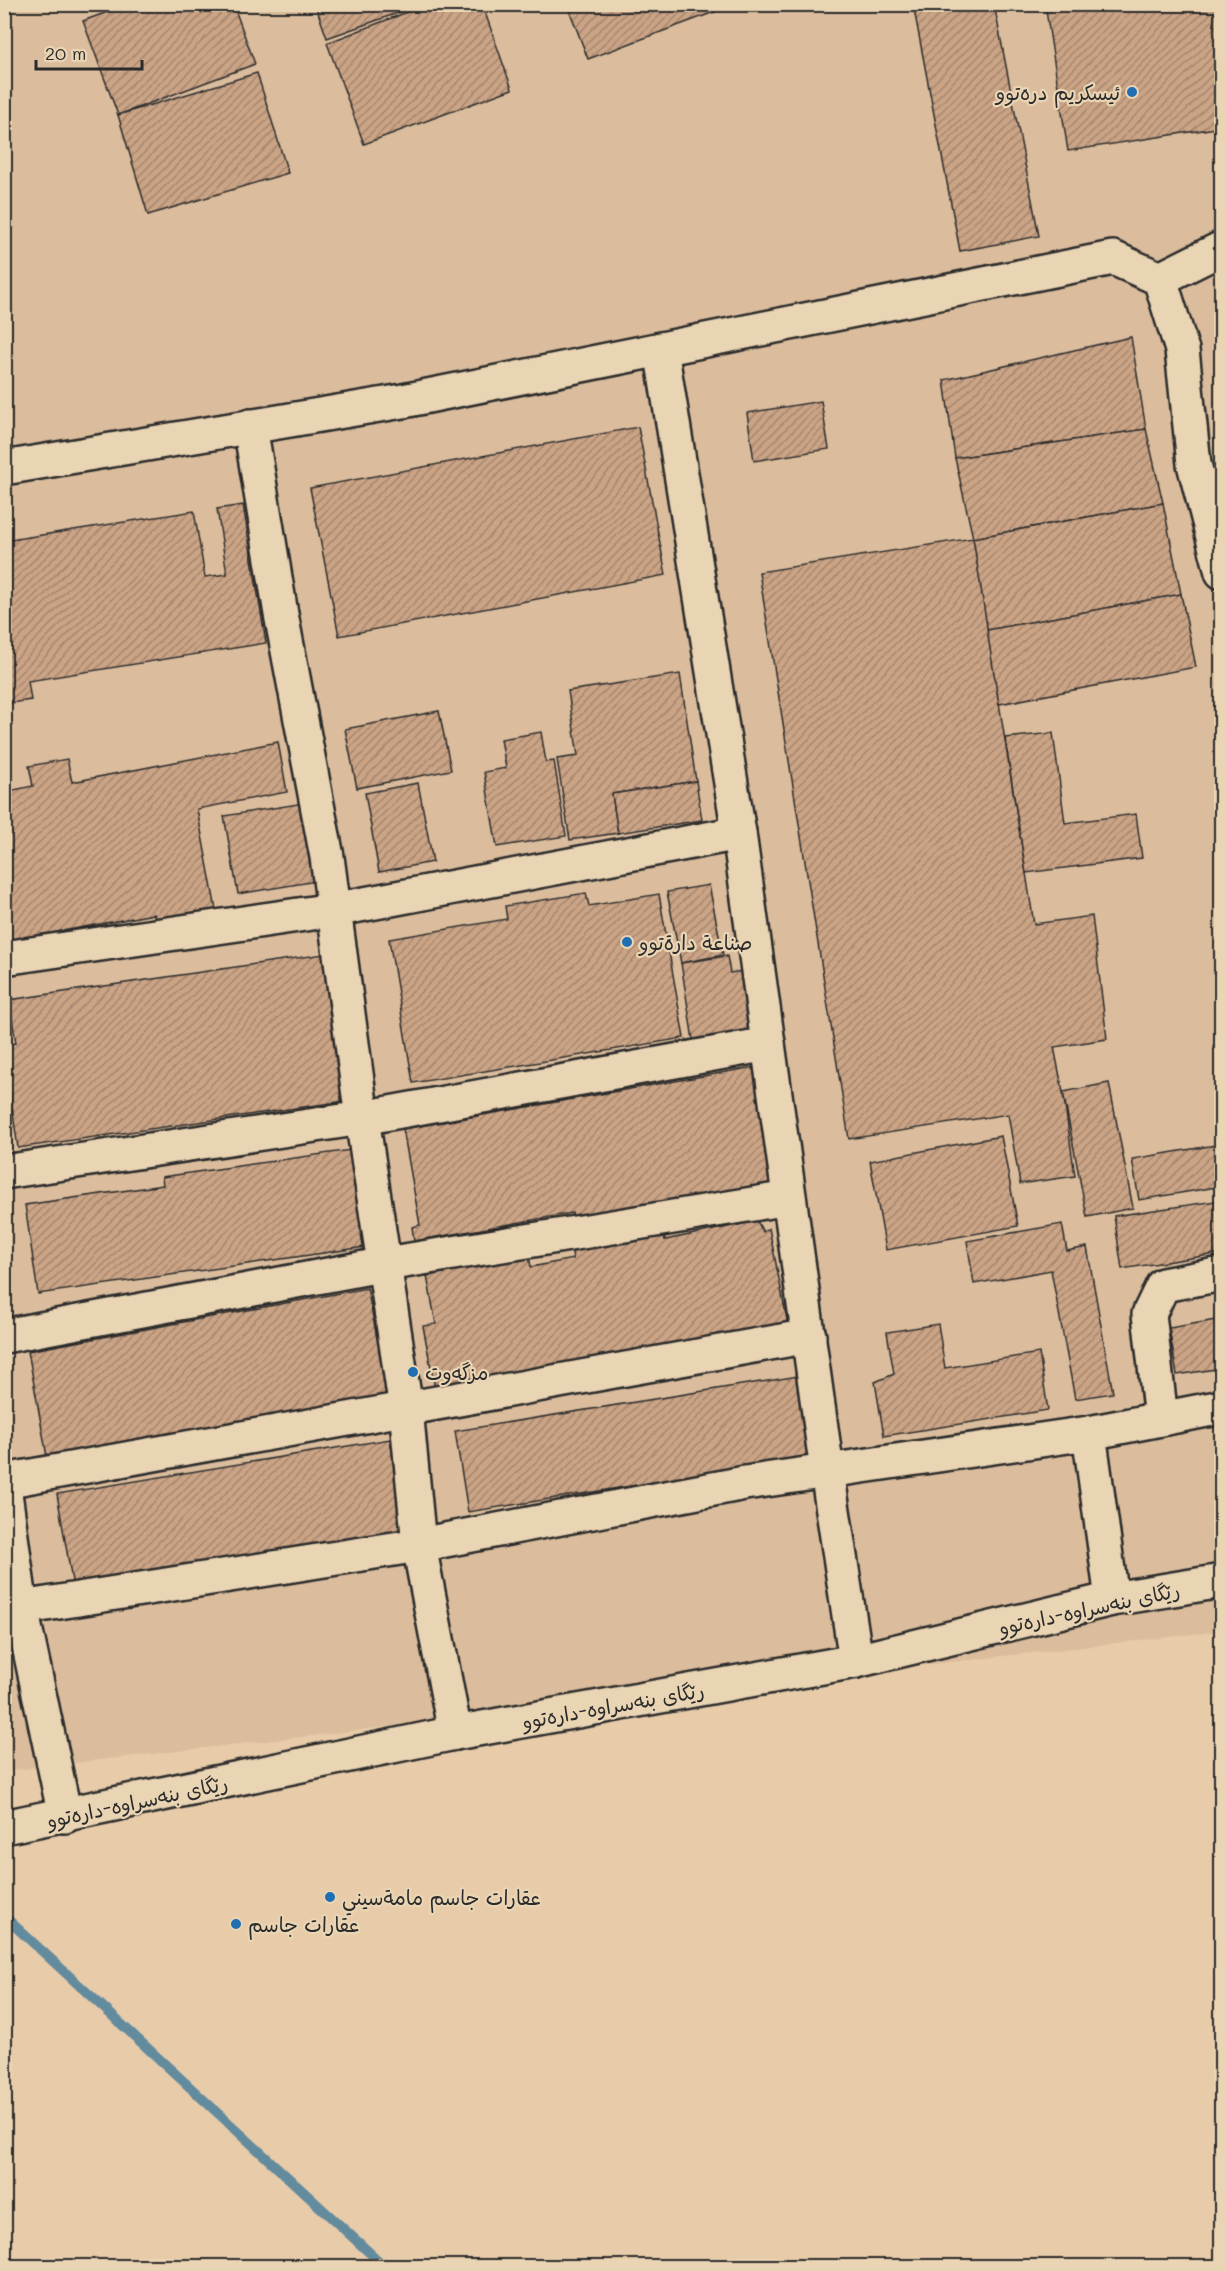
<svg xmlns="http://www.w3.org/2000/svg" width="1226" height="2271" font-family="Mali,'Playpen Sans Arabic',sans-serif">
<defs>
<pattern id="building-hatch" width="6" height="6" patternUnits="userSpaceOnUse" patternTransform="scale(1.5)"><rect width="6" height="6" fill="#cba486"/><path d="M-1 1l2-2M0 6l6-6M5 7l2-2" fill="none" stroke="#a5866e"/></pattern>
</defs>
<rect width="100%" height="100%" fill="#e8ccaa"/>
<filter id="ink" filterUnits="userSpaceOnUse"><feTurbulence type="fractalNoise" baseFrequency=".0167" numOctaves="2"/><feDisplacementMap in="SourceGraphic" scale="12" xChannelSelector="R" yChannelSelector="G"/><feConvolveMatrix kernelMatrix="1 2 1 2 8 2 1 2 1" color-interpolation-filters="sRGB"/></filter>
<g filter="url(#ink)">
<polygon fill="#dbbd9d" points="4,5 1221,5 1221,1631 5,1771"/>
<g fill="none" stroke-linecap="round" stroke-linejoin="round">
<polyline stroke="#638b9e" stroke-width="10" points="4,1916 384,2266"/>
</g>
<g fill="url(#building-hatch)" stroke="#2b2b2b" stroke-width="1.5">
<polygon points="129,4 233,4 255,64 118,115 83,21"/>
<polygon points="315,4 423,4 327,38"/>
<polygon points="428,4 482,4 512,89 364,144 327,43"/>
<polygon points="567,4 736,4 588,59"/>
<polygon points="913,4 994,4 1039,236 960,251"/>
<polygon points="1045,4 1222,4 1222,127 1068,151"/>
<polygon points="257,73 288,173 148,215 118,115"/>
<polygon points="1131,337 1146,429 955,458 944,380"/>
<polygon points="821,401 829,449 754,461 747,413"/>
<polygon points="638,427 666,575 339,636 310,488"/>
<polygon points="1146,429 1163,503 973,538 955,458"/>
<polygon points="1163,503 1181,594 987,630 973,538"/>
<polygon points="243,505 266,643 28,681 31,700 4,704 4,541 194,511 205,577 227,574 217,509"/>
<polygon points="973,538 1034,924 1092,916 1107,1039 1054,1047 1063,1092 1075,1176 1020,1184 1008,1114 849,1139 759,572"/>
<polygon points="1181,594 1196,667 999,704 987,630"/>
<polygon points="680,674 696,781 612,794 618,833 570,840 557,759 578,756 568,691"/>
<polygon points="439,711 451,770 357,788 345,729"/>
<polygon points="541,732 546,762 554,761 566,836 497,847 484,772 506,768 501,739"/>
<polygon points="1053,733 1065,823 1136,814 1142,858 1026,873 1005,738"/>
<polygon points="278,742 287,792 197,809 217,915 156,927 154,914 4,942 4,792 33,786 29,766 67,759 72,782"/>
<polygon points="696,781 702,820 618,833 612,794"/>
<polygon points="418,783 433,862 379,872 365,793"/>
<polygon points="304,803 317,881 238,894 224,816"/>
<polygon points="709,885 723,955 681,963 667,892"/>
<polygon points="586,893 589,906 659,894 684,1038 413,1083 389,939 507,919 505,906"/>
<polygon points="324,954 345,1101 18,1148 4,1051 4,1045 16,1043 9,1000"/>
<polygon points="727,956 730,973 743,971 753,1030 693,1040 681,963"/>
<polygon points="760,1066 781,1186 574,1223 572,1213 414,1241 412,1227 420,1225 403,1129"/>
<polygon points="1109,1083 1133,1208 1087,1217 1063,1092"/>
<polygon points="1001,1136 1018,1226 886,1250 870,1161"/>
<polygon points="1222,1144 1222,1186 1139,1200 1132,1159"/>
<polygon points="358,1149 372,1246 38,1294 25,1205 163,1185 162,1177"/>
<polygon points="1222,1200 1222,1253 1122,1269 1114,1216"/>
<polygon points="757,1221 763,1232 769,1228 789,1330 437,1399 423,1326 436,1324 427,1276 529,1256 531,1267 573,1259 570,1244 662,1226 665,1240"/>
<polygon points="1062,1224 1067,1251 1087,1247 1113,1393 1075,1399 1051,1270 974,1284 967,1241"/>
<polygon points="367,1288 389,1396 47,1457 28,1351"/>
<polygon points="1222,1319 1222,1368 1177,1375 1169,1328"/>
<polygon points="938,1324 945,1368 1039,1353 1048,1410 884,1436 875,1382 894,1374 887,1332"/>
<polygon points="798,1376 811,1457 468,1512 455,1431"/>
<polygon points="390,1439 406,1532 73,1587 57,1494"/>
</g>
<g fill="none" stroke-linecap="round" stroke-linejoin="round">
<g stroke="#2b2b2b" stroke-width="38">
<g id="minor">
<polyline points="1160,279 1222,248"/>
<polyline points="661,349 739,833 827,1471 856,1661"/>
<polyline points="250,426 281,614 327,857 362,1118 406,1409 419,1545 455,1733"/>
<polyline points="4,468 403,401 1113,258 1160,279 1182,350 1194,464 1222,572"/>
<polyline points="4,958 333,910 739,833"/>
<polyline points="4,1172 362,1118 768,1044"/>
<polyline points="4,1336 386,1264 789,1198"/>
<polyline points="1161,1419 1149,1314 1163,1285 1222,1274"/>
<polyline points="1089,1433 1112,1599"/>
<polyline points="4,1481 809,1336"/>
<polyline points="4,1486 21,1608 65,1816"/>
<polyline points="21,1608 419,1545 745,1483 1089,1433 1222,1407"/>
<polyline points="4,1827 455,1733 856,1661 1112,1599 1222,1581"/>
</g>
</g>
<use href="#minor" stroke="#e9d4b3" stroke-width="33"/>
</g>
</g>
<g fill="#1f6fb2" stroke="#e9d4b3" stroke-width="2">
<circle cx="1132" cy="92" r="6"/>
<circle cx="627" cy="942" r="6"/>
<circle cx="413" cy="1372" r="6"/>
<circle cx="330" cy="1897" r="6"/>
<circle cx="236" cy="1924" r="6"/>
</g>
<g text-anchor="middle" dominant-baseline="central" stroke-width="4.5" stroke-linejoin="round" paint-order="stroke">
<g font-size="20" fill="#2b2b2b" stroke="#e9d4b3" text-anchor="start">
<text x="1120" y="92" text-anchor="end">ئیسکریم درەتوو</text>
<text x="639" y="942">صناعة دارةتوو</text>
<text x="425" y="1372">مزگەوت</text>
<text x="342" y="1897">عقارات جاسم مامةسيني</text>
<text x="248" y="1924">عقارات جاسم</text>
</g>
<g font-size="20" fill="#2b2b2b" stroke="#e9d4b3">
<text transform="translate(1089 1608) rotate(-12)">رێگای بنەسراوە-دارەتوو</text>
<text transform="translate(613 1705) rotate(-10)">رێگای بنەسراوە-دارەتوو</text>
<text transform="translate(137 1801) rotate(-12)">رێگای بنەسراوە-دارەتوو</text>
</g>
</g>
<rect width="1226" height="2271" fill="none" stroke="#e9d4b3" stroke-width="24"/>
<rect x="12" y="12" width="1202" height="2247" fill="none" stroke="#2b2b2b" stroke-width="2" filter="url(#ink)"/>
<path d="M36 60v9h106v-9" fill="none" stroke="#2b2b2b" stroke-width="3"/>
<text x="45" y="60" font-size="18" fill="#2b2b2b" stroke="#e9d4b3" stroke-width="4.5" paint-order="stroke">20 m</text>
</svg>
